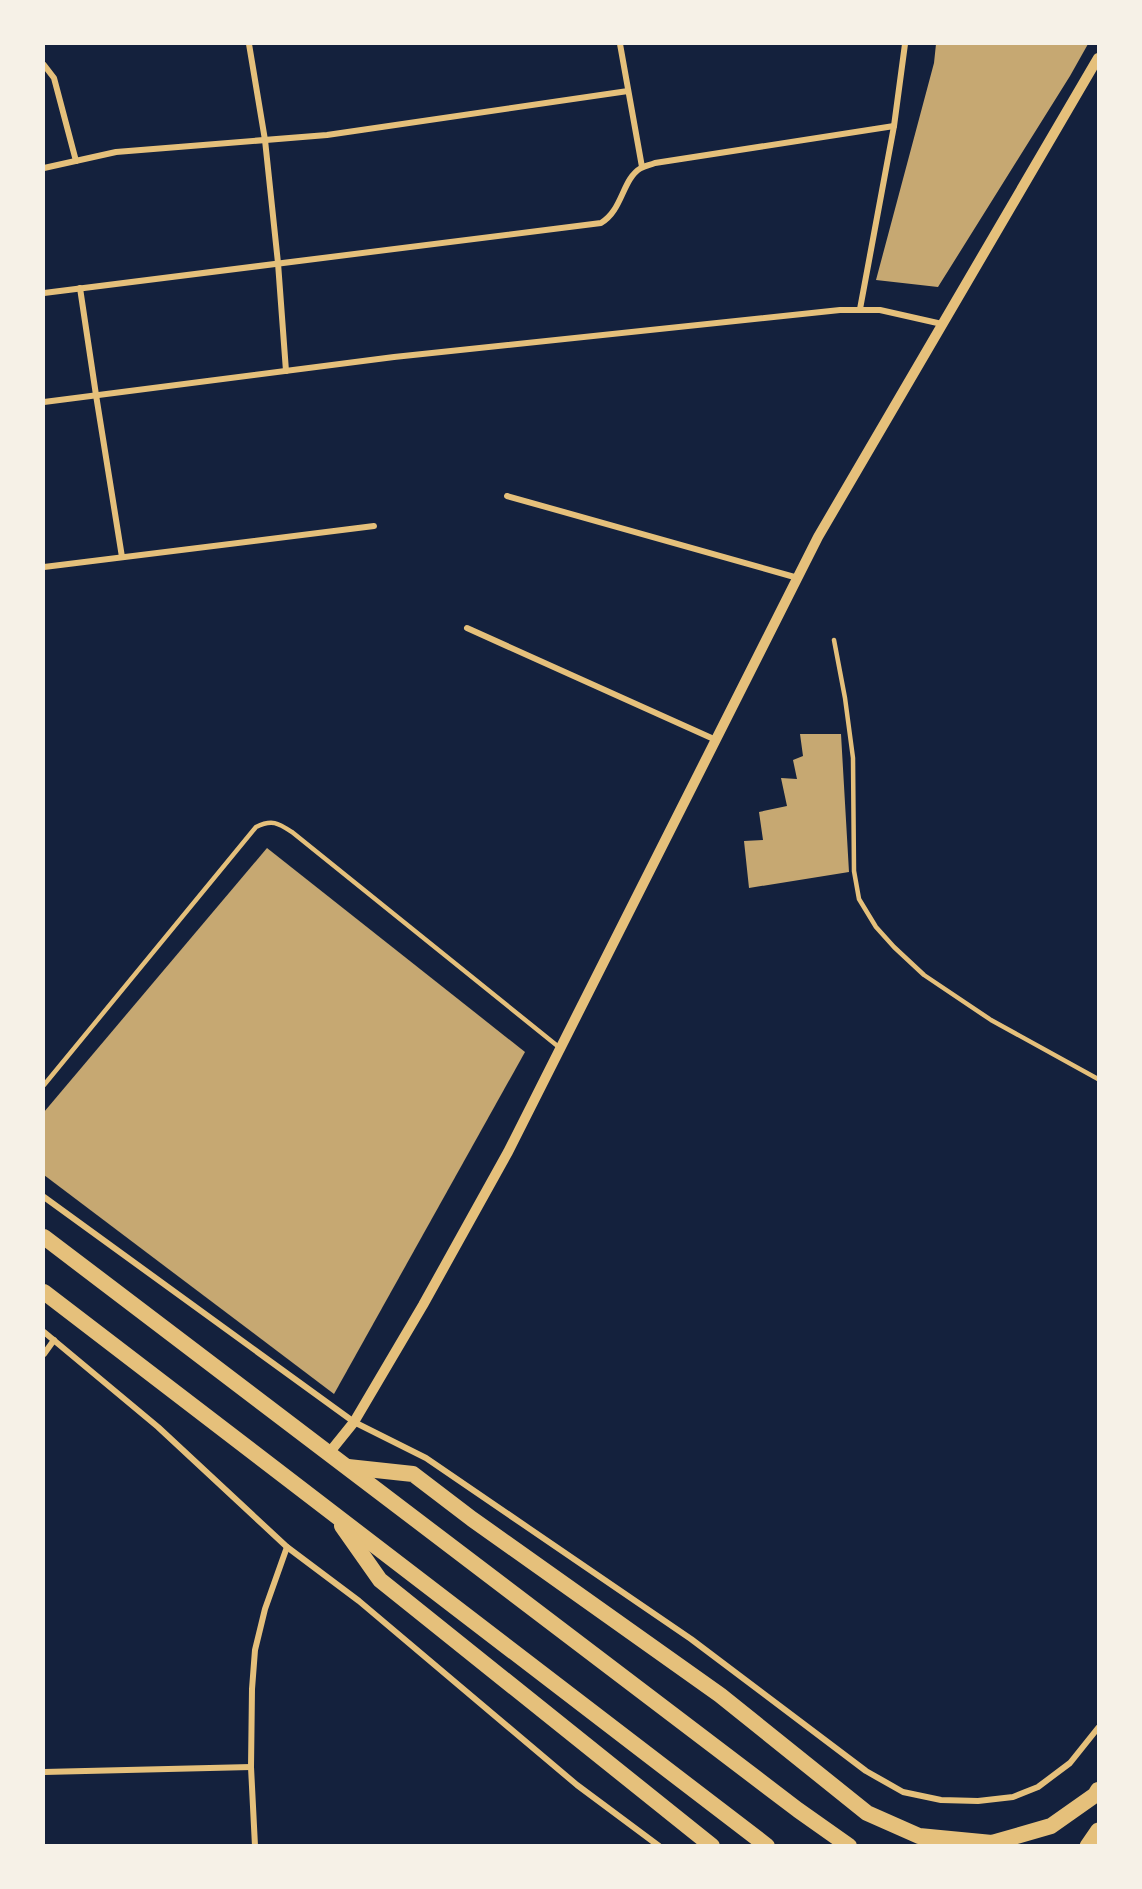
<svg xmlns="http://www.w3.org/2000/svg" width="1142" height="1889" font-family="'Libre Baskerville',serif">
<rect width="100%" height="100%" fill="#14213d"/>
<g fill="#c6a872">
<polygon points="936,44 1088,44 1070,76 938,287 876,280 934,63"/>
<polygon points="800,734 841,734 849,872 749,888 744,841 763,840 759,812 787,806 781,778 797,779 793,760 803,756"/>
<polygon points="267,848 525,1052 334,1394 44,1175 44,1112"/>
</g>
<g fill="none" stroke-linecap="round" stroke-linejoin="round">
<g stroke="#e5c07b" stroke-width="4.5">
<polyline points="834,640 845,698 853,758 854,871 859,899 876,927 894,947 924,975 991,1020 1098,1079"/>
<path d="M44,1085L256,827C272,819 278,823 292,832L560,1048"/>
</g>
<g stroke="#e5c07b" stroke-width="6">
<polyline points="249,44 265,140 278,263 286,371"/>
<polyline points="620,44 642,167"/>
<polyline points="44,65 54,78 76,161"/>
<polyline points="44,168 116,152 327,135 628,91"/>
<polyline points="80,288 96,395 122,557"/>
<path d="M44,293L601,223C623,210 622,179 641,168C645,166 650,165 655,163L894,126"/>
<polyline points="860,309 894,126 905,44"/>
<polyline points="44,402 394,357 840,310 880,310 942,324"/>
<polyline points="507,496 798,578"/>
<polyline points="44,567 374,526"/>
<polyline points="467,628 716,740"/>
<polyline points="44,1197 354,1422 426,1458 691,1639 866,1771 903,1792 941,1800 978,1801 1013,1797 1038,1787 1070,1763 1098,1728"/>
<polyline points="44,1332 158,1427 287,1547 359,1601 577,1785 659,1846"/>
<polyline points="44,1354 54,1340"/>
<polyline points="44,1772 251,1767"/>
<polyline points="255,1846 251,1767 252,1689 255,1650 265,1609 287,1547"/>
</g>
<polyline stroke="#e5c07b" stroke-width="10" points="329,1453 354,1422 423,1305 508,1152 818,537 1098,58"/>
<polyline stroke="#e5c07b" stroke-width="15" points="1087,1846 1098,1830"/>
<g stroke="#e5c07b" stroke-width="16">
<polyline points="44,1237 798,1810 849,1846"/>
<polyline points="44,1292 767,1846"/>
<polyline points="348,1467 413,1474 472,1519 720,1695 867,1813 919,1836 992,1843 1051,1826 1095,1795 1098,1790"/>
<polyline points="342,1526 380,1580 712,1846"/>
</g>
</g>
<rect width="1142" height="1889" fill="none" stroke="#f6f1e7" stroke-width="90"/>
</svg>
